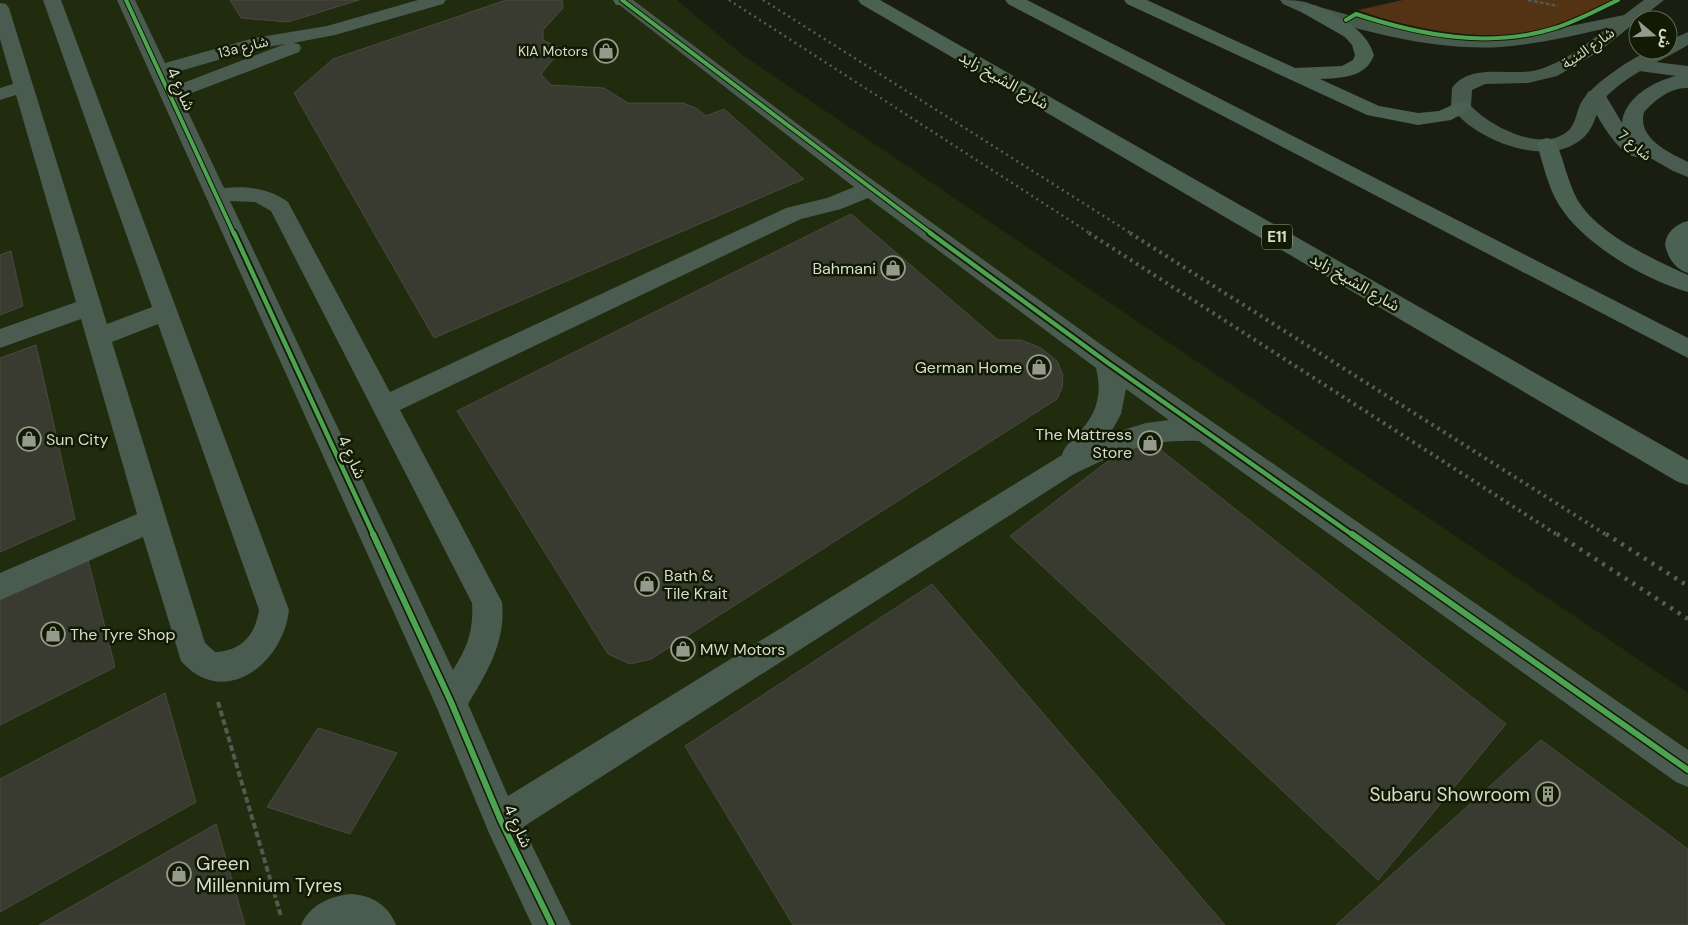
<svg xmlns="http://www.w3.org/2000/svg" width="1688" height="925" font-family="'DM Sans','Noto Sans Arabic',sans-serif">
<rect width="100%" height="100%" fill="#1a1e11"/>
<polygon fill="#212b0d" points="0,0 677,0 741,54 1688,693 1688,925 0,925"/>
<path fill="#543314" d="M1403,0H1613C1587,13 1560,26 1531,32C1479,42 1406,28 1358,10Z"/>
<g fill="#3a3b30" stroke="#4a4a3f">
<polygon points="230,0 359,0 288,22 241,18"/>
<polygon points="506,0 562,0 563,8 543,30 543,40 562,49 541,74 551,85 604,88 628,103 683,103 696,108 706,116 724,109 804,179 434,338 294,93 333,59"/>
<polygon points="851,214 998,340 1021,340 1041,348 1057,361 1063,375 1062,388 1057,399 651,659 630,664 608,654 457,411"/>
<polygon points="11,251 23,306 0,315 0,255"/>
<polygon points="36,345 75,519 0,552 0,358"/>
<polygon points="1142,435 1506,724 1378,880 1010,536"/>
<polygon points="88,560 115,667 0,725 0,600"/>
<polygon points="932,584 1225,925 793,925 685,746"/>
<polygon points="165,693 196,802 0,912 0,779"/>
<polygon points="318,728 397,753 350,834 267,807"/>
<polygon points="1541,740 1688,849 1688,925 1336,925"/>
<polygon points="216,824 245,925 39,925"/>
</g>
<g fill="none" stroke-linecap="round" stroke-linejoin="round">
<polyline stroke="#4f5a50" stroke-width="2.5" stroke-dasharray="4 2" stroke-linecap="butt" points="1528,0 1558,6"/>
<polyline stroke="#4f5a50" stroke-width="4" stroke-dasharray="6 3" stroke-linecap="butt" points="218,702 281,916"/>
<g fill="#4a5b50" fill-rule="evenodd">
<path d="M43,0H61L289,610C283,664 224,710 181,661L143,537L0,600V573L137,514L81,319L0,348V329L76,302L16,95L0,100V88L13,84L0,39V3L6,4L9,8L107,324L152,307ZM158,324L259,610C255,636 241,651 215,652L205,643L112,342Z"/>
<path d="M117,0H135L165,63L254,38L327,26L418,0H446L443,4L335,35L293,43L299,44L301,48L299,52L181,97L224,188C247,186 269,188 288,202L390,392L786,208L827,198L854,187L613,0H633L856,168L1117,356L1688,750V787L1676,782L1199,441C1147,439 1120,452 1074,474L523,827L571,925H532L489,833L437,708ZM285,44L175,86L170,74L256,49ZM868,198L1096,368C1103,397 1096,415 1076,436C1070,442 1064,447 1062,455L508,796L468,704C488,671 506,641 502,602L400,410L801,219L841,209ZM230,201L255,202L271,211L472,603C474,630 467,648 453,670ZM1126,389L1169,420L1146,423L1110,434L1121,414Z"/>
<path d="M1280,0C1293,0 1310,0 1318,9L1315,13H1303L1283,4Z"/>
<path d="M1639,60L1688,66V88C1671,87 1655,100 1644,112C1637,138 1668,152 1688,162V177L1673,171L1647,156C1621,167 1596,113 1586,95L1589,91H1603L1622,123C1624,98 1654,81 1676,76L1632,70L1630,66L1632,62Z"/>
<path d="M350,894C372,895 388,905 396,925H301C310,905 328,897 350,894Z"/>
</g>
<path fill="#485a4c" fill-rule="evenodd" d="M1644,0H1664L1598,52L1557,76L1528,83L1485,84L1472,90L1471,106C1491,127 1545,155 1570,129C1576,122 1577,109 1582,101C1593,84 1633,56 1653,50C1657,49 1663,50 1668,50V41L1688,32V45C1663,60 1632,72 1610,93C1596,105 1597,126 1583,138C1549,169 1475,141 1451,107L1452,88C1471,61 1514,78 1541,69C1565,61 1587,44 1607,28C1572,36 1538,44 1501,47C1434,51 1367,32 1303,13L1300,9L1303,5L1309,4L1366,20L1417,30L1472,36H1500L1551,30L1624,15Z"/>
<g fill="#4b6152" fill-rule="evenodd">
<polygon points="613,0 631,0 628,5 616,5"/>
<polygon points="858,0 880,0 1688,460 1688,485 1678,482 861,4"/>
<polygon points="1005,0 1027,0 1688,338 1688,358 1008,4"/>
<path d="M1124,0H1147L1295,68L1342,66L1353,60L1355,55L1352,45L1345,37L1303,13L1300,9L1303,5H1315C1339,18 1365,27 1374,55C1366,78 1341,78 1320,79L1379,106L1418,113L1439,111L1461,101L1468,103L1471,107L1468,111L1451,120L1418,125L1367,115L1127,4Z"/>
<path d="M1547,138L1554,140L1557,144C1564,162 1568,182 1577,199C1597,234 1653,259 1688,275V292C1645,280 1583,244 1559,205C1548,187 1543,164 1537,144L1540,140Z"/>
<path d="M1688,221V273C1675,269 1668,258 1665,245C1666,232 1676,224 1688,221Z"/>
</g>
<g stroke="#555f54" stroke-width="2.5" stroke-dasharray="2 4" stroke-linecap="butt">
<polyline points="729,0 1091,234"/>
<polyline points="763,0 1132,234"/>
</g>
<g stroke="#555f54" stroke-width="4" stroke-dasharray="2.5 4.5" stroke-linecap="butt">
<polyline points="1089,233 1559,536"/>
<polyline points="1130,233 1608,536"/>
</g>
<g stroke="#555f54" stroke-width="4.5" stroke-dasharray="3 6" stroke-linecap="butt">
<polyline points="1557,534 1688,619"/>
<polyline points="1606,534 1688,586"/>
</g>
<g stroke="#121a03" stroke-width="6">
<g id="cycleway-far2">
<polyline points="126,0 234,234"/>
<polyline points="622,0 932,234"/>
<path d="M1346,20L1356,14C1419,35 1490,49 1555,28C1577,21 1597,10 1618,0"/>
</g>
</g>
<g stroke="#121a03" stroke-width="8">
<g id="cycleway-far1">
<polyline points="234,233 374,536"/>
<polyline points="930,233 1108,363 1354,536"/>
</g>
</g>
<g stroke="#121a03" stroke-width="9">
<g id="cycleway">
<polyline points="373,534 451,702 501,821 552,925"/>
<polyline points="1352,534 1688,770"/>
</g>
</g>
<use href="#cycleway-far2" stroke="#4ca352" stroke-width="4"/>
<use href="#cycleway-far1" stroke="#4ca352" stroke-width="4.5"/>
<use href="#cycleway" stroke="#4ca352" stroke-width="6"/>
</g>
<defs>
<g id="shop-ring" transform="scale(1.25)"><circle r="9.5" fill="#121a03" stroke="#959a8c" stroke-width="1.5"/><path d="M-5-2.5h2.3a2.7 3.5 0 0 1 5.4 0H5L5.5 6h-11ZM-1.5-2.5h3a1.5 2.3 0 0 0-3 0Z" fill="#959a8c"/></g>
<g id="building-ring" transform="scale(1.25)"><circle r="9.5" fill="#121a03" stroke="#959a8c" stroke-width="1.5"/><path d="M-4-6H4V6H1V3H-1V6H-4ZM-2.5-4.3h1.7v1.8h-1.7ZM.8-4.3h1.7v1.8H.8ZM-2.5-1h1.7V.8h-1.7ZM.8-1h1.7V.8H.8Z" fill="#959a8c"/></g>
</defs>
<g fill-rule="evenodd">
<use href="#shop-ring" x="606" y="51"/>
<use href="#shop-ring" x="893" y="268"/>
<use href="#shop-ring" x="1039" y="367"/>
<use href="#shop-ring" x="29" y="439"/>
<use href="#shop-ring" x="1150" y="443"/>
<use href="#shop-ring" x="647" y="584"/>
<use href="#shop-ring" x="53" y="634"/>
<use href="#shop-ring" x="683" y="649"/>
<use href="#building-ring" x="1548" y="794"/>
<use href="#shop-ring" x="179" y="874"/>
</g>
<g text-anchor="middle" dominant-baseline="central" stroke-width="5" stroke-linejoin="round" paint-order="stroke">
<g font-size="14" fill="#d7ddce" stroke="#121a03">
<text transform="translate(243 47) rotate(-14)">13a شارع</text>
<text transform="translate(1588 48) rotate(-35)">شارع الثنية</text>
<text transform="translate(1635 145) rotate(40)">شارع 7</text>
</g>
<g font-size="14" fill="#d7ddce" stroke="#121a03" text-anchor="end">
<text x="588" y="51">KIA Motors</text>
</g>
<rect fill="#121a03" stroke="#9ca291" stroke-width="1" x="1262" y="224.5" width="30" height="25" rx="4"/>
<g font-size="15" font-weight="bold" fill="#d7ddce">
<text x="1277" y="237">E11</text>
</g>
<g font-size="16" fill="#d7ddce" stroke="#121a03">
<text transform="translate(1004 80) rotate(30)">شارع الشيخ زايد</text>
<text transform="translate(181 89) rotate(65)">شارع 4</text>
<text transform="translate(1355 282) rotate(30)">شارع الشيخ زايد</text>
<text transform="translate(352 457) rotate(65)">شارع 4</text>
<text transform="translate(518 826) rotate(65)">شارع 4</text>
</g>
<g font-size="16" fill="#d7ddce" stroke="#121a03" text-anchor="start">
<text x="876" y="268" text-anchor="end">Bahmani</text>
<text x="1022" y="367" text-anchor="end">German Home</text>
<text x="1132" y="434" text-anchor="end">The Mattress<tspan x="1132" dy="18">Store</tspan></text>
<text x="46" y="439">Sun City</text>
<text x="664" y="575">Bath &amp;<tspan x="664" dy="18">Tile Krait</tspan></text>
<text x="70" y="634">The Tyre Shop</text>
<text x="700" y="649">MW Motors</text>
</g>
<g font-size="19" fill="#d7ddce" stroke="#121a03" text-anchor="end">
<text x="1530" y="794">Subaru Showroom</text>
<text x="196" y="863" text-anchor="start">Green<tspan x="196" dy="22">Millennium Tyres</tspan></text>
</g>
</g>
<g transform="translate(1653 35) rotate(109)"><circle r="24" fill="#121a03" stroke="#616854"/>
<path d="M0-4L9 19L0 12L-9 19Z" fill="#959a8c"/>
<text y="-8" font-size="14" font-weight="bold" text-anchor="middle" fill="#d7ddce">ش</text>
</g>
</svg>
